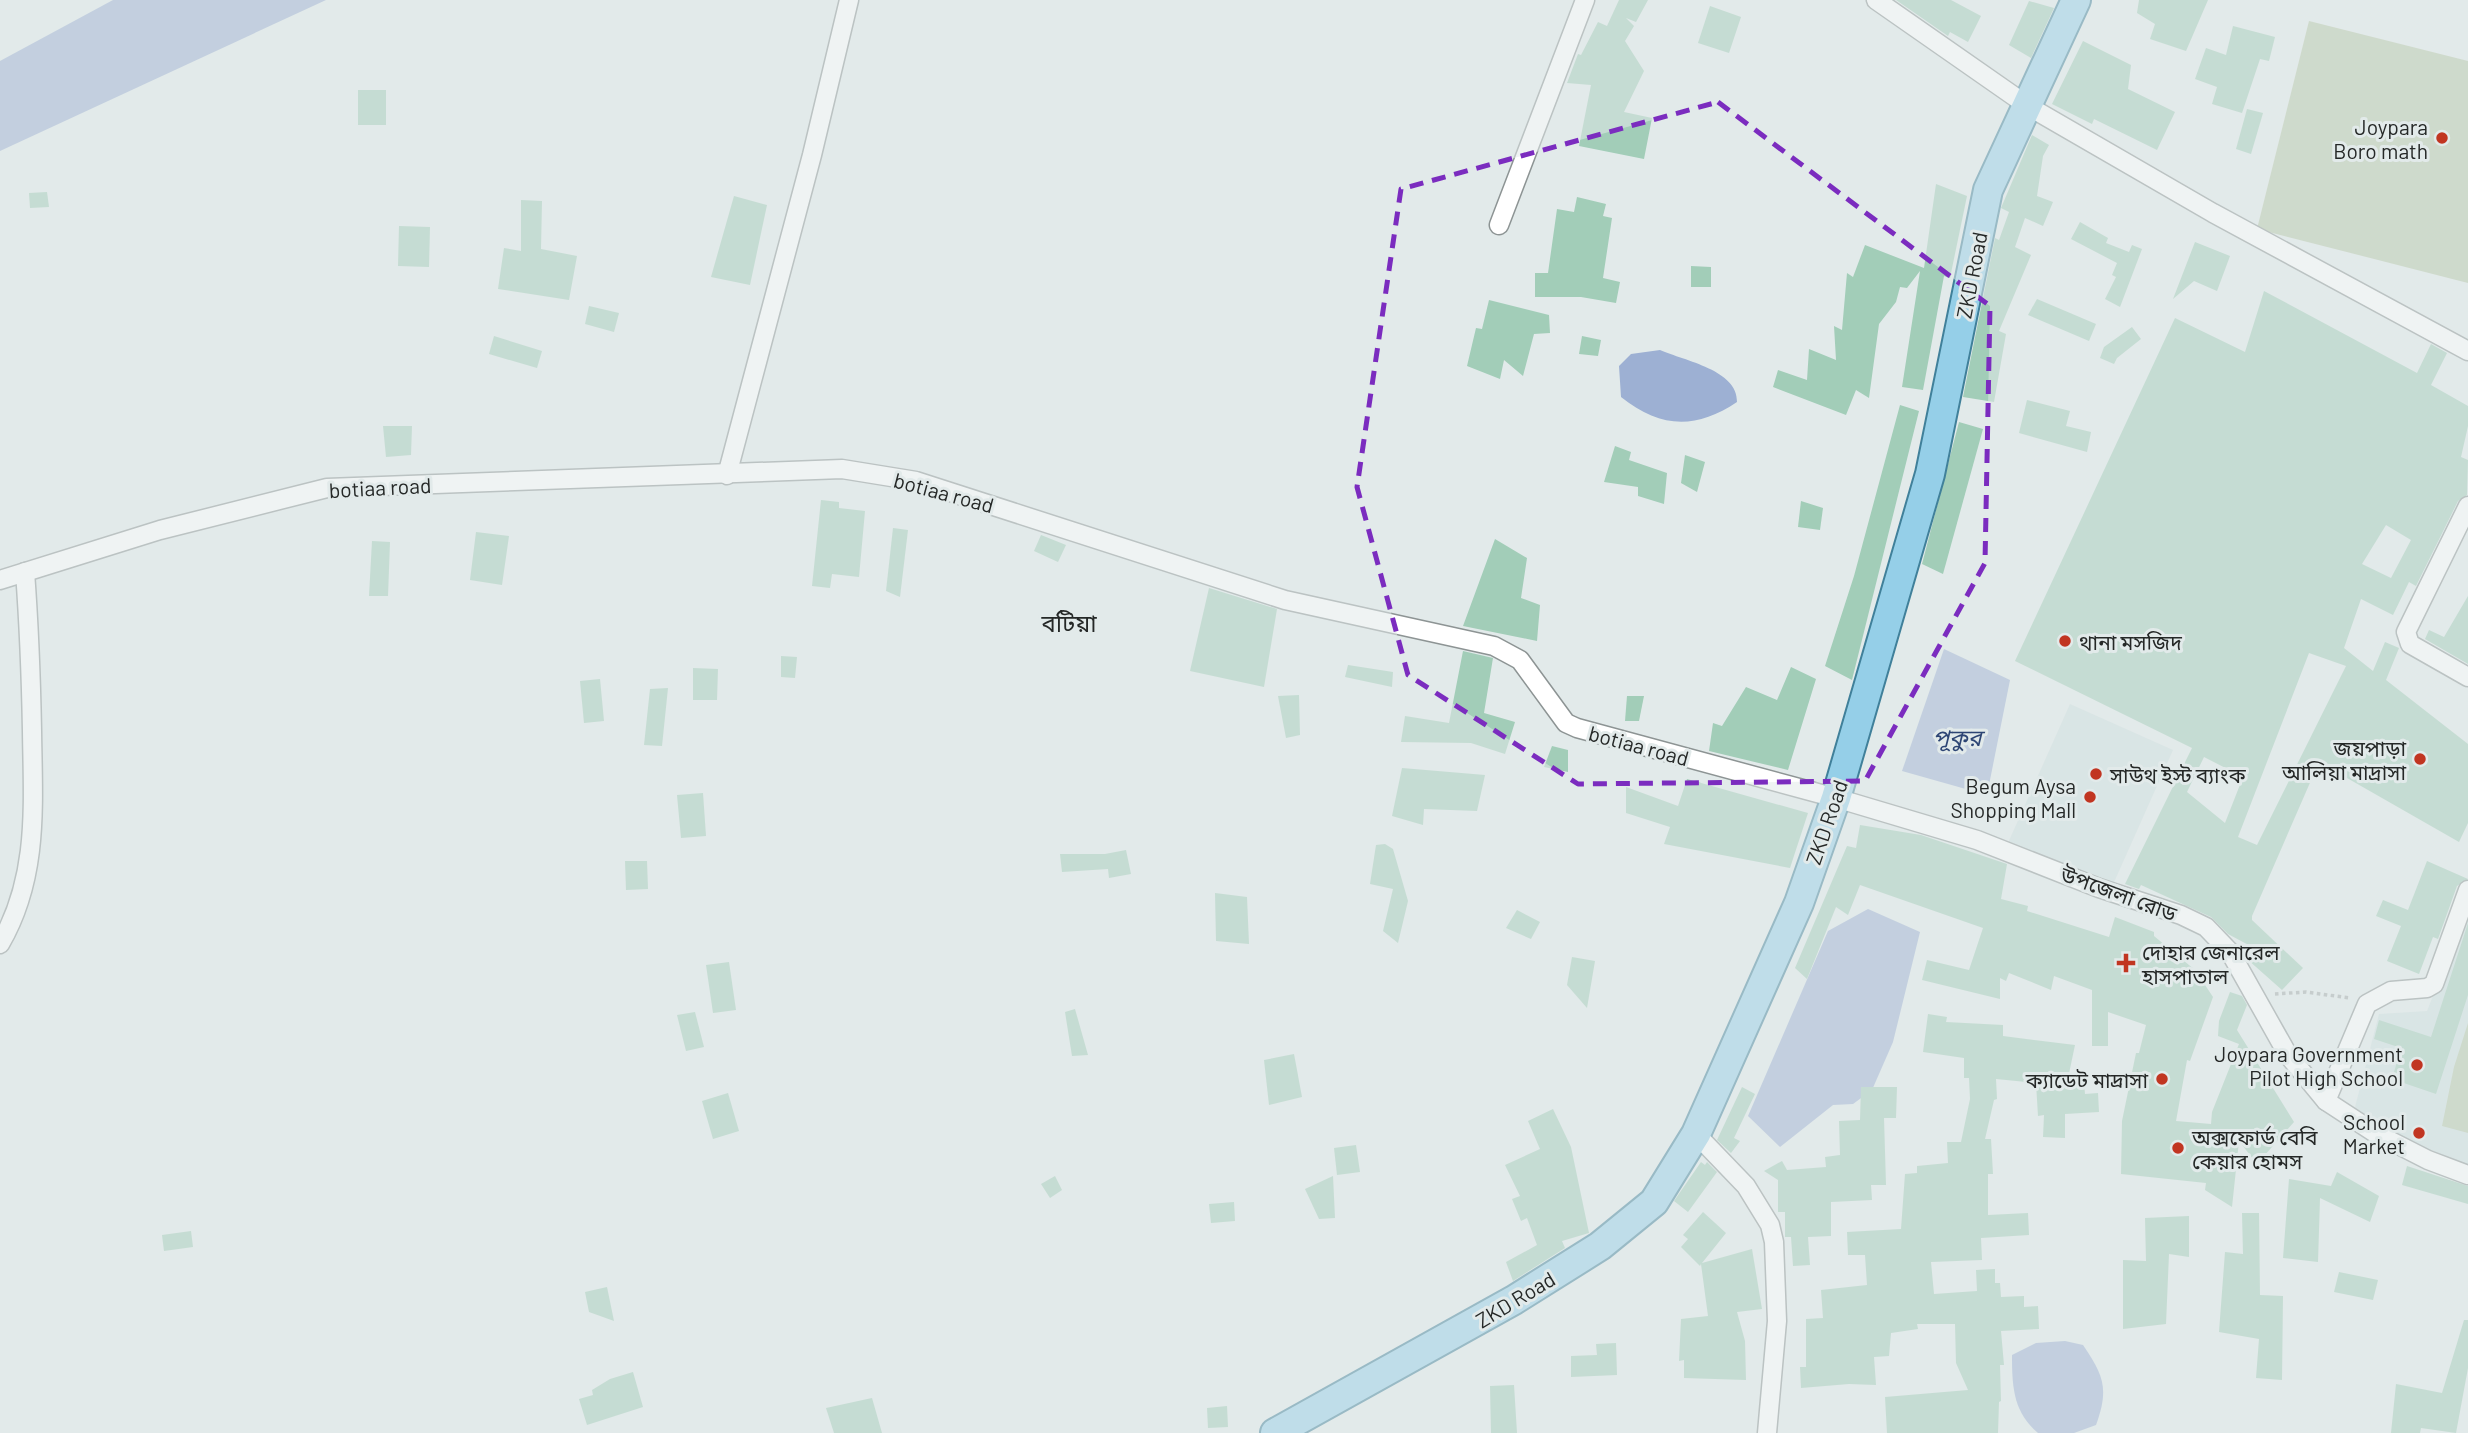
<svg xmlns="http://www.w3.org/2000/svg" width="2468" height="1433" font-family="Barlow,'Noto Sans Bengali',sans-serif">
<rect width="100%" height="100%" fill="#e2eaea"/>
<g fill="#cfe0e0">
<polygon points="2070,704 2173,750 2111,889 2008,843"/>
<polygon points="2468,908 2468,1167 2371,1127 2353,1115 2379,1014 2427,1011"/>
</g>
<g fill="#b7c7a8">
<polygon points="2309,21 2468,61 2468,283 2257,229"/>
<polygon points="2468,1023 2468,1133 2442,1126 2454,1067"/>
</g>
<g fill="#9db0d3">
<polygon points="113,0 326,0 0,151 0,61"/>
<path d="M1660,350C1685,361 1738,370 1737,402C1695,430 1660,428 1621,397L1619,366L1631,354Z"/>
<polygon points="1944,649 2010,680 1987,795 1902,771"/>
<polygon points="1868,909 1920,932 1893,1042 1872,1090 1853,1104 1833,1105 1780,1147 1748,1116 1828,931"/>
<path d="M2065,1341L2083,1345C2104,1376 2109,1389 2096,1425L2074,1433H2038C2013,1412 2012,1386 2012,1355L2036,1343Z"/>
</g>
<g fill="#a2cdb8" fill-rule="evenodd">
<polygon points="1619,0 1648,0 1636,22 1626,18 1634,26 1625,41 1644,71 1624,112 1652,118 1644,159 1579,146 1591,85 1567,83 1578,54 1581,55 1598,22 1607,26"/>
<polygon points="1896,0 1951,0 1981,16 1968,42 1950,32 1948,36"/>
<polygon points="2139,0 2208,0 2186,51 2150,39 2155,24 2137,13"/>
<polygon points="2029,1 2054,8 2031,58 2009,45"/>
<polygon points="1710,6 1741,17 1729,53 1698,43"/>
<polygon points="2233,26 2275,37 2269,61 2260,59 2242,113 2212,104 2217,87 2195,79 2206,48 2226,55"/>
<polygon points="2083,41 2131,65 2128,89 2175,112 2157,150 2094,119 2092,124 2052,104"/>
<rect x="358" y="90" width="28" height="35"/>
<polygon points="2247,109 2263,113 2251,154 2236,149"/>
<polygon points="2032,135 2049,145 2043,156 2037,196 2053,202 2043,226 2025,218 2015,247 2031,255 1999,331 2006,334 1994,402 1963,397 1995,238 1999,240 2009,212 2001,208"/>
<polygon points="1936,184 1967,196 1950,278 1944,276 1923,390 1902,387 1920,271 1907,288 1900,287 1896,302 1879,324 1869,398 1856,390 1846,415 1773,387 1778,370 1807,380 1809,349 1836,360 1834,326 1842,330 1847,273 1853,277 1865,245 1924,268"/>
<polygon points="47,192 49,207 30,208 29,193"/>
<polygon points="734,196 767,205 750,285 711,277"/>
<polygon points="1577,197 1606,204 1603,216 1612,218 1603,278 1620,282 1616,303 1581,297 1535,297 1535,273 1548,273 1557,209 1574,212"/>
<polygon points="521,200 542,201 541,249 577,256 569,300 498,289 504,248 521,251"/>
<polygon points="2080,222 2108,238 2106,243 2129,252 2132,245 2142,249 2120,307 2105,299 2116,277 2112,275 2117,263 2071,239"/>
<polygon points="399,226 430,227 429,267 398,266"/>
<polygon points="2195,242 2230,256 2217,291 2194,281 2173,299"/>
<polygon points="1691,266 1711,267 1711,287 1691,287"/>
<path d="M2264,291L2417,373L2431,344L2447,353L2431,385L2468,406V426L2461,457L2468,460L2467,495L2458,501L2416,586L2409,582L2393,615L2361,599L2344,648L2373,671L2385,642L2399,648L2386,680L2468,744V823L2459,842L2319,762L2252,916V920L2303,968L2282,990L2247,959L2256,949L2228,934L2211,917L2141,885L2139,889L2125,884L2192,748L2015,661L2175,318L2245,352ZM2386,525L2411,540L2391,578L2362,564ZM2309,653L2346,666L2257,845L2238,837ZM2204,757L2243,777L2225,823L2187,792Z"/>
<polygon points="2037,299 2096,324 2089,341 2028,315"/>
<polygon points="1489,300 1549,315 1550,333 1534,334 1523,376 1504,360 1500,379 1467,366 1476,328 1482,329"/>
<polygon points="589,306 619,313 614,332 585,324"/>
<polygon points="2132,327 2141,339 2117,358 2114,364 2100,358 2104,347"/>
<polygon points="494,336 542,351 537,368 489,354"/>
<polygon points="1582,336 1601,340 1598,356 1579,354"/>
<polygon points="2027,400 2070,411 2066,426 2091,432 2087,452 2019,433"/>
<polygon points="1900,405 1919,411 1852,680 1825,666 1854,576"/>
<polygon points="1959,422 1983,429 1943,574 1922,564"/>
<polygon points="383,426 412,426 411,455 386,457"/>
<polygon points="1615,446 1631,452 1629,460 1667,473 1664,504 1638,496 1638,487 1604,482"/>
<polygon points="1685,455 1705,462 1697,492 1681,483"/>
<polygon points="821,500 839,502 839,508 865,511 859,577 832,574 830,588 812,586"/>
<polygon points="1801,501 1823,508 1820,530 1798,527"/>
<polygon points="893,528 908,530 900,597 886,591"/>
<polygon points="476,532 509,536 502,585 470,580"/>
<polygon points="1041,535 1066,545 1058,562 1034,551"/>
<polygon points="1495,539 1527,558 1521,598 1540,605 1537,641 1463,626"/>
<polygon points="372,541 390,542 388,596 369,596"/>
<polygon points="1209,588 1277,609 1264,687 1190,671"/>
<polygon points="2468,596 2468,664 2425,639 2429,630 2444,637"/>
<polygon points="1463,651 1493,658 1484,713 1515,722 1505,754 1471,743 1401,742 1405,716 1449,723"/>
<polygon points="781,656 797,657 795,678 781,677"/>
<polygon points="1348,665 1393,672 1392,687 1345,677"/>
<polygon points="1791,667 1816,679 1788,770 1709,751 1713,723 1722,726 1746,687 1777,700"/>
<polygon points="693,668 718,669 717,700 693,700"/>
<polygon points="600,679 604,721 584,723 580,681"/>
<polygon points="668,688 662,746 644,745 650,689"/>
<polygon points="1299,695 1300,735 1286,738 1278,696"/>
<polygon points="1627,696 1644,696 1639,721 1625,721"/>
<polygon points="1552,746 1568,750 1568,772 1544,767"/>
<polygon points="1402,768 1485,775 1477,811 1424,809 1423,825 1392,816"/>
<polygon points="1687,779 1808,813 1790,868 1664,844 1670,827 1626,813 1626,787 1678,806"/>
<polygon points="703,793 706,836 681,838 677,795"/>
<polygon points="1860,825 1921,835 2007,864 2001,899 2028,906 2027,911 2109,937 2115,917 2154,932 2154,936 2195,970 2213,997 2190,1061 2187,1060 2176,1121 2211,1124 2212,1112 2239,1044 2218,1036 2219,1021 2230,992 2242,996 2247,1005 2237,1030 2294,1122 2257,1164 2239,1141 2232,1207 2205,1190 2206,1183 2121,1174 2122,1121 2136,1053 2139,1053 2146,1025 2108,1012 2108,1046 2092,1046 2092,990 2054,976 2051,990 2009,973 2006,981 2000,978 2000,999 1922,980 1927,960 1969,970 1983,928 1860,885 1848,915 1836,907 1807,979 1795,968 1847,846 1856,848"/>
<polygon points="1385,844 1393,849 1408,901 1398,943 1383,931 1393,889 1370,884 1376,845"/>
<polygon points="1126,850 1131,874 1109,878 1108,869 1062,872 1060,854 1105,854"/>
<polygon points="625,861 647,861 648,889 626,890"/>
<polygon points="2427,861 2468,879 2457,886 2438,939 2433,937 2419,974 2387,961 2401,926 2376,916 2383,900 2408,910"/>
<polygon points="1215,893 1247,897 1249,944 1216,941"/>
<polygon points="1517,910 1540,922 1531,939 1506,928"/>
<polygon points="2468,923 2468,995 2436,1094 2392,1079 2401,1048 2374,1039 2379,1020 2431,1037"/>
<polygon points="1572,957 1595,961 1587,1008 1567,985"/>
<polygon points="729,962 736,1010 713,1013 706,965"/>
<polygon points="1075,1009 1088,1055 1072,1056 1065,1012"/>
<polygon points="695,1012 704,1047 686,1051 677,1015"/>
<polygon points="1928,1014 1947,1017 1946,1022 2003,1025 2003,1036 2075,1045 2067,1083 2084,1082 2085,1094 2098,1093 2099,1112 2065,1114 2065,1138 2043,1137 2044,1115 2038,1116 2036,1083 1996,1079 1997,1099 1994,1100 1985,1139 1991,1139 1993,1174 1988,1174 1988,1215 2028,1213 2029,1235 1981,1238 1982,1260 1931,1262 1934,1294 1977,1291 1976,1270 1995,1269 1995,1283 2000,1283 2001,1297 2024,1296 2024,1307 2038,1306 2039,1329 2001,1331 2004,1365 2000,1365 2001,1401 1999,1402 1998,1433 1887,1433 1885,1397 1968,1390 1956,1363 1955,1324 1917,1324 1918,1329 1891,1333 1889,1356 1874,1357 1876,1385 1849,1384 1801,1388 1800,1367 1806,1367 1806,1319 1823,1318 1821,1290 1867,1285 1865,1255 1848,1255 1847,1232 1901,1229 1905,1174 1917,1173 1917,1166 1948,1163 1947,1142 1961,1142 1970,1099 1969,1078 1964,1078 1964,1058 1923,1052"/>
<polygon points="1294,1054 1302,1097 1269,1105 1264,1060"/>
<polygon points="1742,1087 1755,1094 1734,1138 1740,1141 1731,1153 1717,1140"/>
<polygon points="1861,1087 1897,1087 1896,1118 1884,1118 1886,1185 1871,1185 1872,1200 1831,1202 1831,1236 1808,1237 1810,1265 1793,1266 1791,1237 1785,1237 1785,1212 1778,1212 1778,1180 1764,1171 1782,1161 1787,1170 1826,1167 1825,1157 1840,1155 1839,1121 1860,1120"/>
<polygon points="728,1093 739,1131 713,1139 702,1101"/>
<polygon points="1553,1109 1571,1147 1589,1233 1562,1241 1565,1248 1513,1281 1506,1262 1537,1245 1527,1218 1521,1221 1512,1199 1520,1196 1505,1165 1540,1149 1528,1121"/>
<polygon points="1356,1145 1360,1172 1337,1175 1334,1148"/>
<polygon points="1701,1162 1705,1165 1707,1162 1717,1172 1688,1212 1674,1201"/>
<polygon points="2407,1166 2468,1186 2468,1204 2402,1185"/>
<polygon points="2337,1172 2379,1196 2370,1222 2320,1198 2318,1262 2283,1258 2289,1179 2331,1186"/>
<polygon points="1055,1176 1062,1190 1050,1198 1041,1184"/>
<polygon points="1333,1176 1335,1218 1319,1219 1305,1189"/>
<polygon points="1234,1202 1235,1221 1211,1223 1209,1204"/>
<polygon points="1703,1212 1726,1233 1702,1263 1752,1249 1762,1309 1737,1312 1745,1341 1746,1380 1684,1378 1684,1360 1679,1361 1681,1319 1708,1316 1701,1264 1700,1266 1681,1247 1688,1239 1683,1235"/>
<polygon points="2242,1213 2259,1213 2260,1295 2283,1296 2282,1380 2256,1378 2259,1339 2219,1332 2225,1252 2243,1254"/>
<polygon points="2189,1216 2189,1257 2169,1254 2166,1324 2123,1329 2123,1260 2146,1261 2145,1218"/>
<polygon points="191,1231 193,1247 164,1251 162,1235"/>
<polygon points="2339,1272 2378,1280 2373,1300 2334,1292"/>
<polygon points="607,1287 614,1321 589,1312 585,1292"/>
<polygon points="2464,1320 2468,1320 2468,1368 2456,1433 2421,1428 2420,1433 2391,1433 2396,1384 2442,1393"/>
<polygon points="1616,1343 1617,1375 1571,1377 1571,1356 1597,1355 1596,1344"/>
<polygon points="633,1372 643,1407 587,1425 579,1399 593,1395 592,1390 610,1379"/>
<polygon points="1514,1385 1517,1433 1491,1433 1490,1386"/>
<polygon points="872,1398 882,1433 834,1433 826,1408"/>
<polygon points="1227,1406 1228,1427 1208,1428 1207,1408"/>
</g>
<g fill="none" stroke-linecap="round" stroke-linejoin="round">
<g stroke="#8d9494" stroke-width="21">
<g id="street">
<polyline points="1876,0 2028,106 2213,213 2468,351"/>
<polyline points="1499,225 1585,0"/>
<polyline points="727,475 812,155 849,0"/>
<polyline points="2468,506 2406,632 2410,644 2468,677"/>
<polyline points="0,580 160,530 327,488 842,469 916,481 1285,600 1494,646 1520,660 1566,723 1577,728 1836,798 1977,840 2099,888 2181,915 2206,927 2230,952 2288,1055 2326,1101 2375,1133 2428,1160 2468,1175"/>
<path d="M0,944C39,877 33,806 32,731C31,678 29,625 25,572"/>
<polyline points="2326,1101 2367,1004 2391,991 2427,988 2434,984 2468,890"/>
<polyline points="1696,1134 1746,1186 1770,1225 1774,1242 1777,1321 1767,1433"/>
</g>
</g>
<g stroke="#40809a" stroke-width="32">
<polyline id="primary" points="1275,1433 1514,1300 1600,1246 1654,1202 1696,1134 1799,903 1836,798 1930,474 1988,190 2076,0"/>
</g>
<polyline stroke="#a4aaaa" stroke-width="3.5" stroke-dasharray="3.5 3.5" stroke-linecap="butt" points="2275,994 2306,992 2350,998"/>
<use href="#street" stroke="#fff" stroke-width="18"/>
<use href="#primary" stroke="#95cfe8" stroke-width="28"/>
</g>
<path d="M0 0H2468V1433H0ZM1718,102L1990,306L1985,563L1865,781L1578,784L1408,675L1357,487L1401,189Z" fill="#e2eaea" fill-opacity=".55" fill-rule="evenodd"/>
<path fill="none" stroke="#7b2cbf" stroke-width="5" stroke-dasharray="14 9" stroke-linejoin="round" d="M1718,102L1990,306L1985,563L1865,781L1578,784L1408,675L1357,487L1401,189Z"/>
<g fill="#c13521" stroke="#e2eaea" stroke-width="2.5">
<circle cx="2442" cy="138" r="7"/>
<circle cx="2065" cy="641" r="7"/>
<circle cx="2420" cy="759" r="7"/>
<circle cx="2096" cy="774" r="7"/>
<circle cx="2090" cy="797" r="7"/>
<path d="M2122.5 952.5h7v7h7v7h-7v7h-7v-7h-7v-7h7z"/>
<circle cx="2417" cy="1065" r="7"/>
<circle cx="2162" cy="1079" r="7"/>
<circle cx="2419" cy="1133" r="7"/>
<circle cx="2178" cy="1148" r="7"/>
</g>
<g text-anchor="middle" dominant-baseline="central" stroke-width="6" stroke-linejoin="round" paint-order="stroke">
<g font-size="21" fill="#252827" stroke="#e2eaea" text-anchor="end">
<text x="2428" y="126">Joypara<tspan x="2428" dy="24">Boro math</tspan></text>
<text x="2079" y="641" text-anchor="start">থানা মসজিদ</text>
<text x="2406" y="747">জয়পাড়া<tspan x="2406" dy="24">আলিয়া মাদ্রাসা</tspan></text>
<text x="2110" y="774" text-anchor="start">সাউথ ইস্ট ব্যাংক</text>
<text x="2076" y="785">Begum Aysa<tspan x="2076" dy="24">Shopping Mall</tspan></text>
<text x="2142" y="951" text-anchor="start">দোহার জেনারেল<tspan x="2142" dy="24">হাসপাতাল</tspan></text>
<text x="2403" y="1053">Joypara Government<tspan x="2403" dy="24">Pilot High School</tspan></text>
<text x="2148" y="1079">ক্যাডেট মাদ্রাসা</text>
<text x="2405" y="1121">School<tspan x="2405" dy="24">Market</tspan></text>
<text x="2192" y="1136" text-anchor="start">অক্সফোর্ড বেবি<tspan x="2192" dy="24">কেয়ার হোমস</tspan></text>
</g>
<g font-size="21" fill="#252827" stroke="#e2eaea">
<text transform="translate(1971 275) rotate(-79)">ZKD Road</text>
<text transform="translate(380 487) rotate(-3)">botiaa road</text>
<text transform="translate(944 492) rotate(15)">botiaa road</text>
<text transform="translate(1639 745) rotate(15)">botiaa road</text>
<text transform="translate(1826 822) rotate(-71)">ZKD Road</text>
<text transform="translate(2119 893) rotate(20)">উপজেলা রোড</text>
<text transform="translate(1515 1299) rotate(-31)">ZKD Road</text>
</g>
<g font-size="23" font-style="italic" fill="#2d4574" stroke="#e2eaea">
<text x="1957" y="737">পূকুর</text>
</g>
<g font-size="24" fill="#252827" stroke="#e2eaea">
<text x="1069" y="622">বটিয়া</text>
</g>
</g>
</svg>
